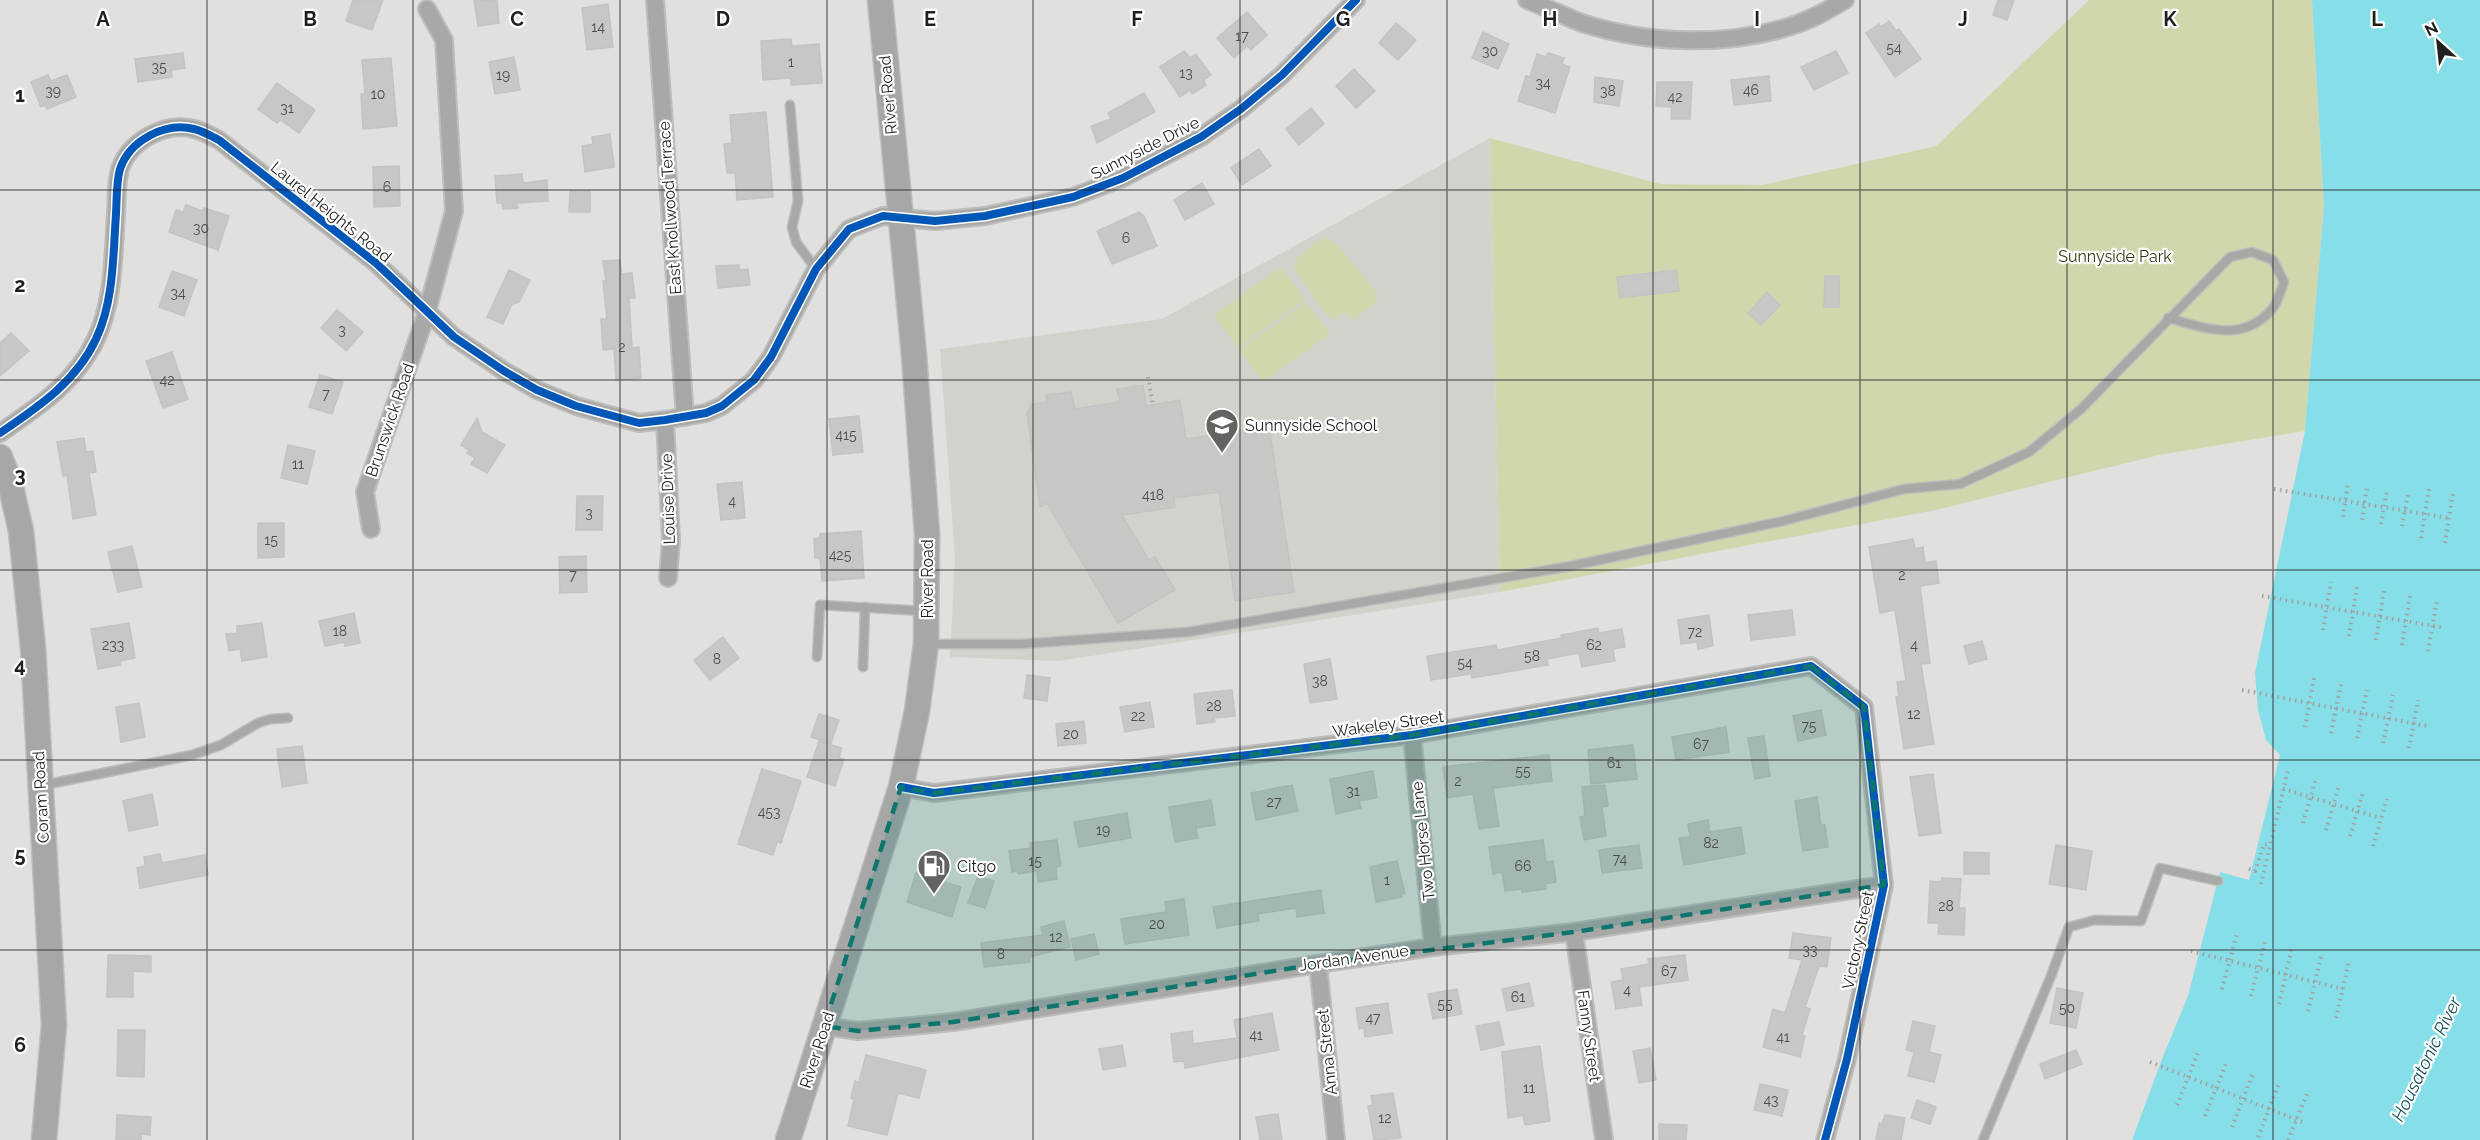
<svg xmlns="http://www.w3.org/2000/svg" width="2480" height="1140" font-family="Raleway,sans-serif">
<rect width="100%" height="100%" fill="#e1e0de"/>
<polygon fill="#d3d1cb" points="1490,138 1500,592 1059,661 950,657 955,559 940,349 1162,319"/>
<g fill="#d2d6ad">
<polygon points="2089,0 2312,0 2324,206 2305,431 2159,455 1936,510 1500,592 1490,138 1660,184 1763,185 1936,146"/>
<path d="M1326,238L1337,244L1377,293V302C1369,309 1361,313 1353,320L1345,312L1334,319L1327,316L1293,267C1294,256 1316,241 1326,238Z"/>
<polygon points="1281,267 1305,299 1238,348 1214,315"/>
<polygon points="1306,302 1330,334 1263,382 1239,350"/>
</g>
<polygon fill="#85dee8" points="2312,0 2480,0 2480,1140 2132,1140 2162,1059 2188,996 2220,872 2249,880 2280,755 2266,740 2258,710 2255,673 2305,431 2324,206"/>
<g fill="#c8c7c5" stroke="#c4c3c2" stroke-width="1.5">
<polygon points="353,0 383,0 372,30 346,21"/>
<polygon points="474,0 497,1 499,23 478,26"/>
<polygon points="1998,0 2014,0 2007,20 1993,15"/>
<polygon points="608,4 613,47 587,50 582,8"/>
<polygon points="1247,12 1267,35 1251,50 1247,46 1234,58 1217,38"/>
<polygon points="1889,21 1896,31 1899,29 1921,59 1895,77 1866,33 1879,24 1881,27"/>
<polygon points="1396,23 1416,40 1398,60 1379,43"/>
<polygon points="1483,32 1509,44 1498,69 1472,58"/>
<polygon points="791,39 792,46 819,44 822,83 791,85 791,78 763,80 761,41"/>
<polygon points="1184,51 1190,58 1196,54 1211,75 1203,80 1206,85 1192,94 1190,90 1180,97 1160,67"/>
<polygon points="1836,51 1848,73 1814,90 1801,67"/>
<polygon points="183,53 185,68 171,70 172,77 138,82 135,59"/>
<polygon points="1548,53 1564,58 1562,64 1570,67 1555,113 1518,101 1526,76 1530,77 1537,54 1546,57"/>
<polygon points="514,57 520,90 495,94 489,62"/>
<polygon points="391,58 397,126 363,129 361,94 365,94 362,60"/>
<polygon points="1354,69 1375,91 1356,108 1336,86"/>
<polygon points="48,75 51,81 67,75 76,97 47,109 45,105 41,107 31,82"/>
<polygon points="1769,76 1771,101 1734,105 1731,80"/>
<polygon points="1595,77 1623,81 1619,106 1594,102"/>
<polygon points="1657,82 1692,82 1690,119 1671,119 1672,107 1656,106"/>
<polygon points="277,83 315,110 299,133 280,120 277,123 258,109"/>
<polygon points="1144,93 1155,112 1097,143 1091,126 1111,119 1108,113"/>
<polygon points="1311,108 1324,124 1299,145 1286,129"/>
<polygon points="766,112 773,197 737,200 735,173 727,173 724,144 732,143 730,115"/>
<polygon points="610,134 614,167 585,172 582,146 593,144 592,137"/>
<polygon points="1259,149 1271,166 1242,185 1231,168"/>
<polygon points="399,166 400,206 374,207 373,167"/>
<polygon points="522,174 523,183 547,180 548,201 517,203 518,208 503,209 502,203 497,203 495,176"/>
<polygon points="1202,183 1214,204 1185,220 1174,200"/>
<polygon points="570,191 590,191 590,212 569,212"/>
<polygon points="186,205 203,211 204,208 229,216 218,250 169,232 176,210 183,212"/>
<polygon points="1139,212 1144,216 1157,246 1112,264 1097,231"/>
<polygon points="620,260 622,274 632,273 635,298 629,298 632,348 639,347 641,378 616,380 614,349 603,350 601,319 607,319 603,281 606,281 603,261"/>
<polygon points="739,265 739,270 748,269 750,285 718,288 716,266"/>
<polygon points="509,270 530,280 519,302 512,304 503,324 487,317"/>
<polygon points="1676,270 1679,291 1620,298 1617,277"/>
<polygon points="172,271 197,280 184,316 159,307"/>
<polygon points="1825,276 1839,276 1839,307 1824,307"/>
<polygon points="1767,292 1780,305 1761,325 1748,313"/>
<polygon points="337,310 363,332 346,351 321,328"/>
<polygon points="11,333 29,351 0,376 0,343"/>
<polygon points="172,352 188,399 163,408 146,361"/>
<polygon points="320,375 343,382 332,414 309,407"/>
<polygon points="1143,385 1146,406 1180,400 1186,439 1269,426 1294,592 1235,601 1219,492 1174,498 1175,507 1122,515 1149,560 1155,557 1175,590 1118,623 1047,503 1040,507 1027,413 1032,404 1048,402 1046,395 1071,392 1075,409 1120,402 1117,389"/>
<polygon points="859,416 863,452 833,455 829,419"/>
<polygon points="477,418 482,432 505,445 487,473 471,464 475,458 467,453 469,450 461,445"/>
<polygon points="84,438 86,452 93,451 96,472 89,473 96,515 73,519 67,475 63,476 57,442"/>
<polygon points="288,445 315,451 307,484 281,478"/>
<polygon points="742,482 745,518 721,520 717,484"/>
<polygon points="577,496 603,496 602,530 576,530"/>
<polygon points="258,523 284,523 284,557 258,558"/>
<polygon points="861,531 864,578 822,581 820,558 815,558 814,539 820,538 820,534"/>
<polygon points="1913,539 1915,549 1923,547 1925,563 1936,561 1939,583 1920,586 1930,663 1921,664 1934,744 1904,749 1896,697 1899,696 1897,682 1906,681 1895,610 1880,613 1869,547"/>
<polygon points="132,546 142,587 118,592 108,552"/>
<polygon points="586,556 587,592 560,593 559,557"/>
<polygon points="1792,610 1795,635 1751,640 1748,615"/>
<polygon points="354,613 360,643 345,646 344,642 325,646 319,621"/>
<polygon points="1709,615 1713,646 1698,649 1697,642 1681,644 1678,620"/>
<polygon points="129,623 135,658 120,661 120,665 98,669 91,629"/>
<polygon points="262,623 267,657 242,661 240,649 229,651 226,634 237,633 237,626"/>
<polygon points="1598,628 1599,633 1622,629 1625,647 1613,649 1615,661 1582,667 1579,653 1547,659 1548,665 1472,678 1471,674 1431,680 1427,656 1496,645 1497,650 1562,638 1561,635"/>
<polygon points="723,637 739,658 710,680 694,660"/>
<polygon points="1982,641 1987,659 1969,664 1964,646"/>
<polygon points="1330,659 1337,699 1310,703 1304,664"/>
<polygon points="1027,675 1050,678 1047,701 1024,698"/>
<polygon points="1232,690 1235,716 1214,718 1215,722 1197,724 1194,694"/>
<polygon points="1150,702 1154,727 1125,732 1120,707"/>
<polygon points="139,703 145,737 121,742 116,707"/>
<polygon points="1821,710 1826,735 1798,741 1793,716"/>
<polygon points="819,714 839,720 831,743 811,737"/>
<polygon points="1084,721 1086,743 1058,746 1056,724"/>
<polygon points="1726,727 1729,752 1676,760 1672,737"/>
<polygon points="1764,736 1770,776 1755,779 1748,738"/>
<polygon points="819,741 842,748 839,758 844,759 835,786 807,777"/>
<polygon points="1633,745 1637,779 1591,784 1588,750"/>
<polygon points="302,746 307,783 282,787 277,749"/>
<polygon points="1549,755 1552,781 1493,788 1499,826 1479,829 1473,794 1447,798 1443,767"/>
<polygon points="762,769 801,781 781,843 777,842 773,855 738,844"/>
<polygon points="1373,771 1377,798 1359,801 1361,808 1336,814 1330,779"/>
<polygon points="1933,774 1941,833 1919,836 1910,777"/>
<polygon points="1292,785 1298,811 1256,820 1251,793"/>
<polygon points="1605,785 1608,806 1602,807 1606,836 1584,840 1580,817 1585,816 1582,787"/>
<polygon points="152,794 158,825 129,831 123,801"/>
<polygon points="1817,797 1821,825 1825,825 1828,847 1803,851 1795,801"/>
<polygon points="1211,800 1215,825 1196,828 1198,838 1175,842 1169,807"/>
<polygon points="1127,813 1131,838 1079,847 1074,822"/>
<polygon points="1708,820 1710,832 1741,827 1745,854 1684,865 1679,838 1690,837 1688,824"/>
<polygon points="1057,840 1061,866 1056,867 1057,879 1038,882 1037,871 1019,874 1016,871 1012,872 1009,851 1031,848 1030,843"/>
<polygon points="1543,840 1546,862 1553,861 1556,882 1545,884 1546,889 1522,892 1522,889 1505,891 1502,872 1493,874 1489,847"/>
<polygon points="1639,845 1642,868 1602,873 1599,850"/>
<polygon points="2056,845 2092,851 2086,890 2049,884"/>
<polygon points="1964,852 1989,853 1989,874 1964,874"/>
<polygon points="160,854 162,863 205,855 208,875 140,888 137,868 145,866 144,857"/>
<polygon points="1397,861 1405,893 1401,894 1402,897 1376,902 1370,867"/>
<polygon points="916,873 961,887 952,917 907,902"/>
<polygon points="978,876 994,881 985,908 968,903"/>
<polygon points="1942,878 1961,879 1959,908 1965,908 1964,935 1938,934 1939,923 1928,923 1930,881 1941,882"/>
<polygon points="1321,890 1324,913 1297,917 1296,908 1258,914 1259,921 1217,928 1213,907"/>
<polygon points="1184,899 1189,935 1125,944 1121,919 1166,912 1165,902"/>
<polygon points="1064,921 1070,947 1029,957 1030,962 984,967 981,943 1043,935 1041,927"/>
<polygon points="1793,933 1831,938 1827,967 1819,966 1805,1007 1810,1009 1802,1035 1805,1036 1800,1057 1763,1047 1773,1009 1785,1013 1802,960 1789,958"/>
<polygon points="1094,934 1099,954 1076,960 1071,939"/>
<polygon points="108,955 151,956 151,972 133,971 133,997 107,997"/>
<polygon points="1685,955 1688,980 1639,987 1642,1005 1616,1009 1611,982 1623,980 1621,969 1649,964 1648,959"/>
<polygon points="1529,983 1534,1006 1507,1011 1502,989"/>
<polygon points="2057,988 2083,993 2076,1028 2050,1023"/>
<polygon points="1457,989 1462,1014 1433,1019 1428,994"/>
<polygon points="1388,1003 1392,1033 1365,1037 1364,1028 1359,1029 1356,1008"/>
<polygon points="1272,1013 1279,1050 1185,1068 1184,1061 1174,1062 1171,1034 1192,1031 1193,1044 1237,1038 1234,1020"/>
<polygon points="1913,1021 1935,1026 1929,1052 1941,1055 1934,1082 1908,1076 1914,1052 1906,1050"/>
<polygon points="1499,1022 1504,1045 1481,1050 1476,1026"/>
<polygon points="118,1030 145,1030 144,1077 117,1076"/>
<polygon points="1122,1045 1126,1066 1103,1070 1099,1049"/>
<polygon points="1540,1046 1550,1121 1525,1125 1523,1115 1508,1118 1502,1052"/>
<polygon points="1650,1048 1656,1080 1639,1083 1633,1051"/>
<polygon points="2076,1050 2082,1064 2045,1079 2040,1064"/>
<polygon points="866,1055 926,1070 919,1098 898,1093 887,1135 848,1126 854,1099 851,1098 855,1081 859,1082"/>
<polygon points="1760,1084 1788,1090 1782,1116 1754,1110"/>
<polygon points="1393,1093 1401,1138 1374,1140 1368,1106 1373,1105 1371,1096"/>
<polygon points="1917,1100 1936,1107 1930,1124 1911,1118"/>
<polygon points="1278,1114 1282,1140 1260,1140 1256,1117"/>
<polygon points="117,1115 151,1117 150,1135 142,1134 141,1140 116,1140"/>
<polygon points="1885,1115 1905,1118 1901,1140 1876,1140 1879,1123 1882,1124"/>
<polygon points="1659,1124 1687,1125 1686,1140 1659,1140"/>
</g>
<g fill="none" stroke-linecap="round" stroke-linejoin="round">
<g stroke="#bdbdbc" stroke-width="11">
<g id="lane">
<polyline points="790,105 798,201 792,227 796,242 816,269"/>
<path d="M929,644H1021L1188,632L1571,566L1783,521L1904,489L1960,484L2029,452L2081,409L2230,257L2252,252L2273,260L2284,282C2281,290 2278,301 2273,308C2244,344 2205,328 2168,318"/>
<polyline points="817,657 820,605 924,611"/>
<polyline points="863,667 865,607"/>
<polyline points="44,785 192,755 221,745 258,723 271,719 288,718"/>
<polyline points="1983,1140 2051,976 2069,927 2095,920 2141,921 2160,868 2218,881"/>
</g>
</g>
<g stroke="#bdbdbc" stroke-width="20">
<g id="street">
<polyline points="655,0 685,417"/>
<path d="M1527,0C1545,7 1564,16 1582,23C1647,44 1726,47 1791,26C1811,20 1828,10 1845,0"/>
<polyline points="665,420 671,540 668,578"/>
<path d="M0,433C38,407 76,382 96,339C114,301 113,255 116,214C117,199 116,183 120,169C130,140 165,122 194,129C203,131 211,136 219,140L376,263L454,337L504,371L537,390L576,406L639,423L665,420L706,413L722,406L754,380L771,357L816,269L849,229L883,216L935,221L985,216L1073,197L1123,178L1201,137L1241,109L1282,75L1356,0"/>
<polyline points="371,529 365,492 427,312 454,211 444,40 427,9"/>
<polyline points="1412,735 1433,947"/>
<polyline points="901,787 934,793 1412,735 1811,666 1864,707 1884,885 1847,1059 1825,1140"/>
<polyline points="1574,932 1604,1140"/>
<polyline points="1318,964 1336,1140"/>
<polyline points="824,1026 858,1031 953,1022 1318,964 1433,947 1574,932 1884,885"/>
</g>
</g>
<g stroke="#bdbdbc" stroke-width="27">
<g id="secondary">
<polyline points="0,457 10,483 21,531 33,648 54,1025 44,1140"/>
<polyline points="788,1140 901,787 917,711 926,644 927,534 914,355 880,0"/>
</g>
</g>
<g stroke="#a1a1a0" stroke-width="4" stroke-dasharray="1.5 4.5" stroke-linecap="butt">
<polyline points="1148,377 1153,405"/>
<polyline points="2274,489 2449,518"/>
<polyline points="2343,517 2348,484"/>
<polyline points="2362,520 2367,488"/>
<polyline points="2381,524 2387,490"/>
<polyline points="2402,526 2408,494"/>
<polyline points="2421,538 2429,489"/>
<polyline points="2445,543 2453,493"/>
<polyline points="2262,596 2445,628"/>
<polyline points="2323,630 2331,582"/>
<polyline points="2349,636 2357,587"/>
<polyline points="2376,640 2384,591"/>
<polyline points="2402,645 2410,596"/>
<polyline points="2428,651 2437,601"/>
<polyline points="2242,690 2427,726"/>
<polyline points="2305,727 2314,678"/>
<polyline points="2331,733 2341,684"/>
<polyline points="2357,738 2367,690"/>
<polyline points="2383,743 2393,695"/>
<polyline points="2409,748 2418,700"/>
<polyline points="2283,789 2381,818"/>
<polyline points="2303,823 2316,778"/>
<polyline points="2326,830 2339,785"/>
<polyline points="2350,836 2363,792"/>
<polyline points="2373,846 2387,799"/>
<polyline points="2249,869 2255,871 2264,844 2270,845"/>
<polyline points="2261,884 2288,770"/>
<polyline points="2191,951 2343,989"/>
<polyline points="2222,989 2237,933"/>
<polyline points="2251,996 2265,941"/>
<polyline points="2279,1004 2292,947"/>
<polyline points="2308,1011 2322,954"/>
<polyline points="2336,1018 2349,961"/>
<polyline points="2150,1062 2305,1123"/>
<polyline points="2177,1105 2199,1050"/>
<polyline points="2205,1116 2227,1061"/>
<polyline points="2232,1127 2253,1073"/>
<polyline points="2258,1137 2279,1083"/>
<polyline points="2288,1140 2307,1094"/>
</g>
<use href="#lane" stroke="#a8a8a7" stroke-width="8"/>
<use href="#street" stroke="#a8a8a7" stroke-width="16"/>
<use href="#secondary" stroke="#a7a7a7" stroke-width="24"/>
<g stroke="#fff" stroke-width="11">
<g id="cycleway">
<path d="M0,433C38,407 76,382 96,339C114,301 113,255 116,214C117,199 116,183 120,169C130,140 165,122 194,129C203,131 211,136 219,140L376,263L454,337L504,371L537,390L576,406L639,423L665,420L706,413L722,406L754,380L771,357L816,269L849,229L883,216L935,221L985,216L1073,197L1123,178L1201,137L1241,109L1282,75L1356,0"/>
<polyline points="901,787 934,793 1412,735 1811,666 1864,707 1884,885 1847,1059 1825,1140"/>
</g>
</g>
<use href="#cycleway" stroke="#0057b8" stroke-width="8"/>
</g>
<path fill="#0f766e" fill-opacity="0.2" stroke="#0f766e" stroke-width="4.5" stroke-dasharray="12 8" stroke-linejoin="round" d="M1811,666L1864,707L1884,885L1574,932L1318,964L953,1022L858,1031L824,1026L901,787L934,793L1412,735Z"/>
<path fill="none" stroke="#1f1f1e" stroke-width="1.5" stroke-opacity="0.55" d="M207,0V1140M413,0V1140M620,0V1140M827,0V1140M1033,0V1140M1240,0V1140M1447,0V1140M1653,0V1140M1860,0V1140M2067,0V1140M2273,0V1140M0,190H2480M0,380H2480M0,570H2480M0,760H2480M0,950H2480"/>
<defs>
<g id="school-pin" transform="scale(1.725)"><path d="M0 17L-7.5 6A9.5 9.5 0 1 1 7.5 6Z" fill="#636361" stroke="#fff"/><path d="M0-5L7-2L0 1L-7-2ZM-4 1L0 2.5L4 1V4Q0 6-4 4Z" fill="#fff"/></g>
<g id="fuel-pin" transform="scale(1.725)"><path d="M0 17L-7.5 6A9.5 9.5 0 1 1 7.5 6Z" fill="#636361" stroke="#fff"/><path d="M-5.5-6h7V0h2V4h1.3V-2.5L3-4.5l.8-.8L6-3V5H2.5V1h-1V6h-7ZM-4.2-4.7v3.2H.2V-4.7Z" fill="#fff"/></g>
</defs>
<g fill-rule="evenodd">
<use href="#school-pin" x="1222" y="425"/>
<use href="#fuel-pin" x="934" y="866"/>
</g>
<g text-anchor="middle" dominant-baseline="central" stroke-width="4.5" stroke-linejoin="round" paint-order="stroke">
<g font-size="14" fill="#4c4c4a">
<text x="598" y="27">14</text>
<text x="1242" y="36">17</text>
<text x="1894" y="48">54</text>
<text x="1490" y="51">30</text>
<text x="791" y="62">1</text>
<text x="159" y="67">35</text>
<text x="1186" y="73">13</text>
<text x="503" y="75">19</text>
<text x="1543" y="83">34</text>
<text x="1751" y="90">46</text>
<text x="53" y="91">39</text>
<text x="1608" y="91">38</text>
<text x="378" y="94">10</text>
<text x="1675" y="97">42</text>
<text x="287" y="108">31</text>
<text x="387" y="187">6</text>
<text x="201" y="228">30</text>
<text x="1126" y="238">6</text>
<text x="178" y="293">34</text>
<text x="342" y="330">3</text>
<text x="622" y="347">2</text>
<text x="167" y="380">42</text>
<text x="326" y="394">7</text>
<text x="846" y="435">415</text>
<text x="298" y="464">11</text>
<text x="1153" y="495">418</text>
<text x="732" y="501">4</text>
<text x="589" y="513">3</text>
<text x="271" y="540">15</text>
<text x="840" y="555">425</text>
<text x="573" y="575">7</text>
<text x="1902" y="575">2</text>
<text x="340" y="631">18</text>
<text x="1695" y="632">72</text>
<text x="113" y="645">233</text>
<text x="1594" y="645">62</text>
<text x="1914" y="645">4</text>
<text x="1532" y="656">58</text>
<text x="717" y="659">8</text>
<text x="1465" y="663">54</text>
<text x="1320" y="681">38</text>
<text x="1214" y="706">28</text>
<text x="1914" y="714">12</text>
<text x="1138" y="716">22</text>
<text x="1809" y="726">75</text>
<text x="1071" y="734">20</text>
<text x="1701" y="744">67</text>
<text x="1614" y="763">61</text>
<text x="1523" y="771">55</text>
<text x="1458" y="781">2</text>
<text x="1353" y="791">31</text>
<text x="1274" y="802">27</text>
<text x="769" y="812">453</text>
<text x="1103" y="830">19</text>
<text x="1711" y="843">82</text>
<text x="1620" y="859">74</text>
<text x="1035" y="861">15</text>
<text x="1523" y="866">66</text>
<text x="1387" y="880">1</text>
<text x="1946" y="906">28</text>
<text x="1157" y="924">20</text>
<text x="1056" y="937">12</text>
<text x="1810" y="950">33</text>
<text x="1001" y="954">8</text>
<text x="1669" y="971">67</text>
<text x="1627" y="990">4</text>
<text x="1518" y="997">61</text>
<text x="1445" y="1004">55</text>
<text x="2067" y="1008">50</text>
<text x="1373" y="1018">47</text>
<text x="1256" y="1035">41</text>
<text x="1783" y="1037">41</text>
<text x="1529" y="1088">11</text>
<text x="1771" y="1100">43</text>
<text x="1385" y="1118">12</text>
</g>
<g font-size="16" fill="#1f1f1e" stroke="#fff">
<text transform="translate(888 95) rotate(-95)">River Road</text>
<text transform="translate(1145 148) rotate(-27)">Sunnyside Drive</text>
<text transform="translate(670 208) rotate(-94)">East Knollwood Terrace</text>
<text transform="translate(331 212) rotate(39)">Laurel Heights Road</text>
<text transform="translate(390 420) rotate(-71)">Brunswick Road</text>
<text transform="translate(668 499) rotate(-92)">Louise Drive</text>
<text transform="translate(927 579) rotate(-90)">River Road</text>
<text transform="translate(1388 724) rotate(-8)">Wakeley Street</text>
<text transform="translate(41 797) rotate(-93)">Coram Road</text>
<text transform="translate(1423 841) rotate(-96)">Two Horse Lane</text>
<text transform="translate(1858 940) rotate(-78)">Victory Street</text>
<text transform="translate(1354 958) rotate(-8)">Jordan Avenue</text>
<text transform="translate(1589 1036) rotate(82)">Fanny Street</text>
<text transform="translate(817 1050) rotate(-72)">River Road</text>
<text transform="translate(1327 1052) rotate(-96)">Anna Street</text>
</g>
<g font-size="16" fill="#343812" stroke="#fff">
<text x="2115" y="256">Sunnyside Park</text>
</g>
<g font-size="16" fill="#1f1f1e" stroke="#fff" text-anchor="start">
<text x="1245" y="425">Sunnyside School</text>
<text x="957" y="866">Citgo</text>
</g>
<g font-size="18" font-style="italic" fill="#195057" stroke="#fff">
<text transform="translate(2426 1059) rotate(-64)">Housatonic River</text>
</g>
</g>
<g font-size="20" text-anchor="middle" font-weight="bold" fill="#1f1f1e" stroke="#fff" stroke-width="4.5" stroke-linejoin="round" paint-order="stroke">
<text x="103" y="26">A</text>
<text x="310" y="26">B</text>
<text x="517" y="26">C</text>
<text x="723" y="26">D</text>
<text x="930" y="26">E</text>
<text x="1137" y="26">F</text>
<text x="1343" y="26">G</text>
<text x="1550" y="26">H</text>
<text x="1757" y="26">I</text>
<text x="1963" y="26">J</text>
<text x="2170" y="26">K</text>
<text x="2377" y="26">L</text>
<text x="20" y="102">1</text>
<text x="20" y="292">2</text>
<text x="20" y="482">3</text>
<text x="20" y="672">4</text>
<text x="20" y="862">5</text>
<text x="20" y="1052">6</text>
</g>
<g transform="translate(2438 42) rotate(333)" stroke="#ffffff" stroke-width="4.5" paint-order="stroke">
<path d="M0-4.5L10 22L0 15L-10 22Z" fill="#1f1f1e"/>
<text y="-9" font-size="16" font-weight="bold" text-anchor="middle" fill="#1f1f1e">N</text>
</g>
</svg>
